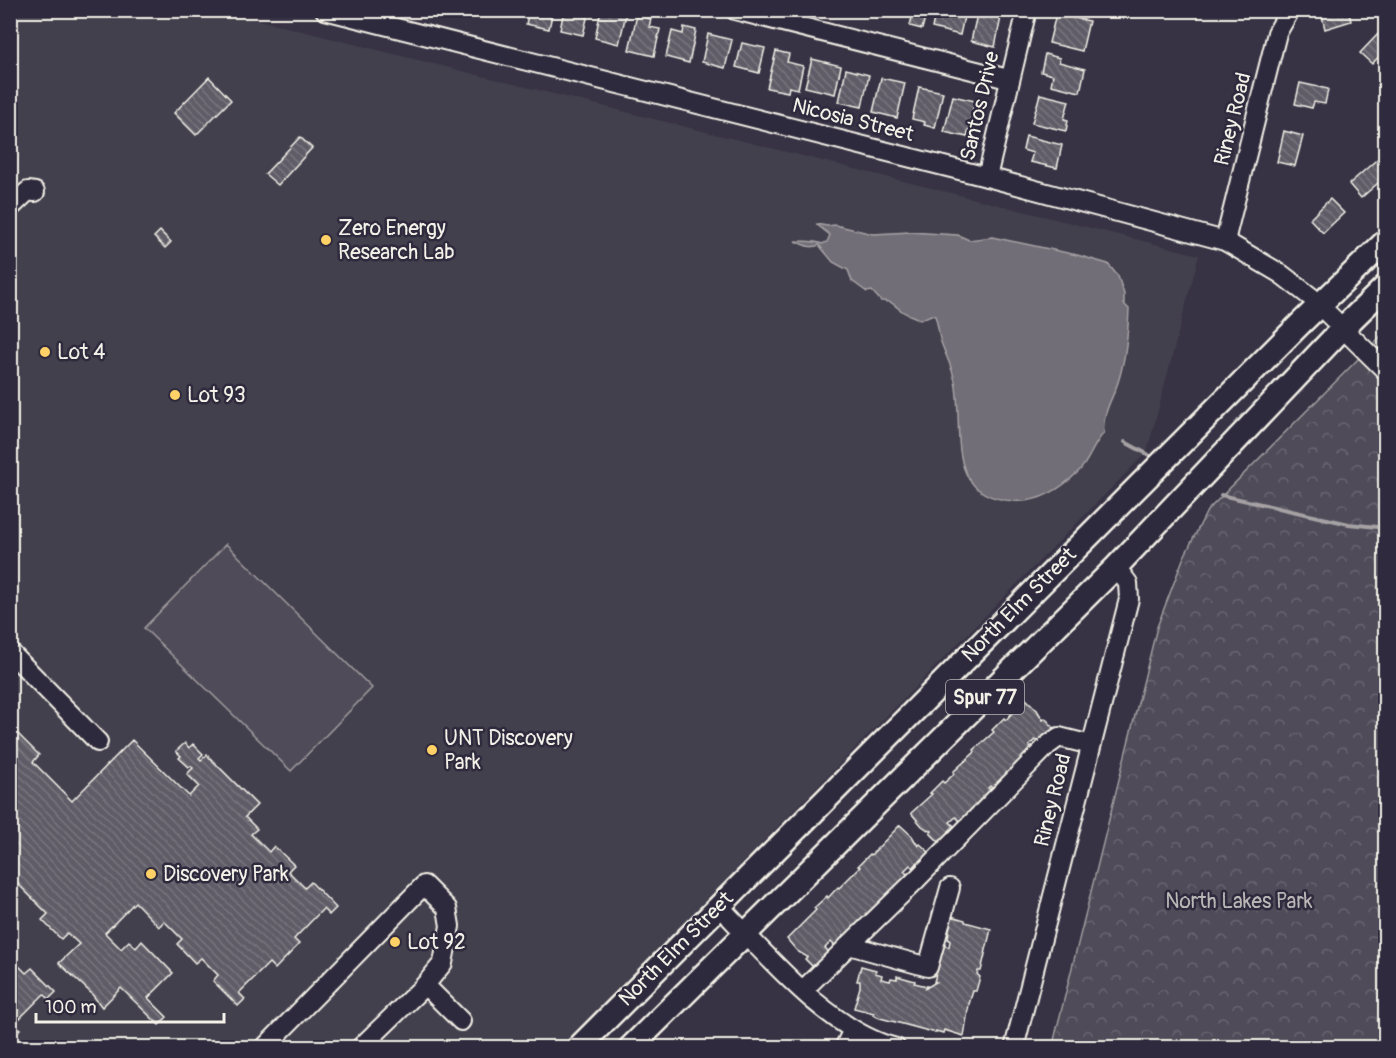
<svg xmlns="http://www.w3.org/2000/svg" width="1396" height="1058" font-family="Pangolin,sans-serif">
<defs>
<pattern id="park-crowns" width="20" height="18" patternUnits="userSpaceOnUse" patternTransform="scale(1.5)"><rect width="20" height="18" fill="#504b59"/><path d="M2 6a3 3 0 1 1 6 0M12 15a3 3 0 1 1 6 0" fill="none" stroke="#6a6571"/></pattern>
<pattern id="building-back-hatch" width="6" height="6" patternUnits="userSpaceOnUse" patternTransform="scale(1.5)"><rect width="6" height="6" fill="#5f5c67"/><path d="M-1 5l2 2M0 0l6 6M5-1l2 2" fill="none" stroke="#77747d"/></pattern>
</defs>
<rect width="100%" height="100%" fill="#373244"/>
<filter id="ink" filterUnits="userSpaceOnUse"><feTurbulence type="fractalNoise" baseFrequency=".0167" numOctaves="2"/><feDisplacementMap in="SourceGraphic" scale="12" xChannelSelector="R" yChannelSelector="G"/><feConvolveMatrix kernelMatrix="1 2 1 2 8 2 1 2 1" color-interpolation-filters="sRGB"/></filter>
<g filter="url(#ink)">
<polygon fill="#433f4e" points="10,11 222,11 1199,255 1147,452 561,1047 11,1047"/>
<polygon fill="#504b59" stroke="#a29ea0" stroke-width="1.5" points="226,544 372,688 291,771 144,628"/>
<polygon fill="url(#park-crowns)" stroke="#a29ea0" stroke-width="1.5" points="1385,332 1385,1047 1052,1048 1157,627 1183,559 1207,511"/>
<path fill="#726e77" stroke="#a6a2a4" stroke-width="1.5" d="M816,224L827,226L835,225L873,234L910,232L958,235L969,240L992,237L1077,255L1108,264L1118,276L1124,294V304L1129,309C1128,333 1126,356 1119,379C1114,397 1101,414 1104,433C1093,444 1090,460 1079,471C1062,488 1039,503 1014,501C945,497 963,435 956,387C954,369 945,355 940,339C938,331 938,324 935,316L931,315L920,320C915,316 907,315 902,311C892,304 895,302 881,301L872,291L867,292L852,281L848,270L833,262L819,245C810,249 804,245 795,241C805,242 813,240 822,244L827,242L830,235Z"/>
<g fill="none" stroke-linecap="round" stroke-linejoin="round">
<g stroke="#a6a2a4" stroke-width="4">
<polyline points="1125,442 1149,455"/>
<polyline points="1221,495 1349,524 1386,528"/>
</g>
</g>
<g fill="url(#building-back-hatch)" stroke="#f4f1e8" stroke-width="1.5">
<polygon points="529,10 553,10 549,29 526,24"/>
<polygon points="564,10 589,10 583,35 560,30"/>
<polygon points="601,10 626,14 619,44 595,38"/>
<polygon points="865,10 879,10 878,18 864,14"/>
<polygon points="903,10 927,10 922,29 910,26 912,17 902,14"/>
<polygon points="936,10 965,12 960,35 932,28"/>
<polygon points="978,10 1002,12 995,47 971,41"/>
<polygon points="1327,10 1342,10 1343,15 1349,13 1351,21 1325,29 1321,12"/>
<polygon points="1056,14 1089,21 1082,51 1049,43"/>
<polygon points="637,15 651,19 649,27 660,29 654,56 629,50"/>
<polygon points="684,27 696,30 689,63 666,57 672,31 683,34"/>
<polygon points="1379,33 1386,40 1386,49 1372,64 1360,53"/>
<polygon points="708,34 732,40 725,68 702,62"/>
<polygon points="742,43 765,48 759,73 736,67"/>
<polygon points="776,51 789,54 787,62 803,66 798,89 789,87 788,92 767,88"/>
<polygon points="1045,54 1060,58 1059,62 1085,69 1080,92 1051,85 1053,75 1041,72"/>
<polygon points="812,59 841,66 835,94 805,87"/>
<polygon points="846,69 869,75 862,107 839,102"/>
<polygon points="209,77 231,100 196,135 174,113"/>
<polygon points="881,78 905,83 897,118 873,112"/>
<polygon points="1300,83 1328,89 1325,104 1314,102 1312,108 1295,104"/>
<polygon points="919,87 943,92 935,128 924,125 925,122 912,119"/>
<polygon points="1040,94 1069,101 1064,119 1068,120 1066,131 1032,123"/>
<polygon points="953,96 975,101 967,137 944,132"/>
<polygon points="1284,131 1303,136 1295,166 1277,162"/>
<polygon points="1026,136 1062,145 1057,168 1030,162 1033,153 1023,150"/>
<polygon points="300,137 312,148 278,185 265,174"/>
<polygon points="1382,155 1386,159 1386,176 1361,198 1349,184"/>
<polygon points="1330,199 1344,213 1323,233 1310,219"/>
<polygon points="160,231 171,242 165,248 154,237"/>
<polygon points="1025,698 1037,710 1043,720 1045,718 1055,729 1045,739 1043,737 1037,742 1035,740 1029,746 1033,750 993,789 990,786 988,788 992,791 961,822 956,817 950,822 954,826 949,831 951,833 941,844 930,833 932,831 929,829 928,830 922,826 911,813 932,794 930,793 942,781 944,783 954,774 953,772 975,752 974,750 994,732 992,730 1004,718 1006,720"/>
<polygon points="10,726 39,755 33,762 72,801 132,740 189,796 199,786 187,774 193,768 191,766 189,767 179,758 181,756 176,751 185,743 189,748 193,744 203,754 199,758 201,760 207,755 257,805 245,817 257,829 251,834 269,852 274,846 294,865 288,871 305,888 311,882 336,908 329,915 323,909 294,939 299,944 275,969 269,963 239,993 245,999 238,1006 213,981 218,975 201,958 195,963 177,944 182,939 164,921 159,927 135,902 105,933 121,949 129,941 136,948 142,941 173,973 148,998 167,1017 159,1025 121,988 102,1007 91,993 59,963 79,944 67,933 61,939 42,920 48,914 10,876"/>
<polygon points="900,825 912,836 918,846 920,844 931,854 920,865 918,862 913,868 910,865 904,871 908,875 868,916 865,913 868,917 837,948 831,942 825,948 829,952 823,957 826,959 816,970 805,959 807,957 797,951 787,939 816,910 814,908 827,896 828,898 838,887 839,888 860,867 858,866 870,854 871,855"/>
<polygon points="951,916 965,920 965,922 991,929 981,971 978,971 977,974 980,977 976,991 973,991 969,1004 964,1036 944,1030 943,1033 936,1031 936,1033 899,1023 880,1018 873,1015 874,1013 854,1008 860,987 860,981 857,981 861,966 876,970 875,973 882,975 881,979 890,981 891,978 897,979 897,976 915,981 914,983 927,986 926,988 936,982 934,982 937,970 935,969 943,945 949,947 950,940 948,939 949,931 947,931"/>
<polygon points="10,957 26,973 32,968 56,992 49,999 44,994 15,1023 20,1029 10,1039"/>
</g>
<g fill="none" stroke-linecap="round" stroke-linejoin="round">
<g stroke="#f4f1e8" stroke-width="22">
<g id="minor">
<polyline points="325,10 987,177 1225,241 1281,274 1311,297 1386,371"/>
<polyline points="735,10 1008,79"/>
<polyline points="987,177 1027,10"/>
<polyline points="10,208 28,191 35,192"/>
<polyline points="1225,241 1277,33 1290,10"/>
<polyline points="10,652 98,742"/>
<path d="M719,906C766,954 829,1031 896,1048"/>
<polyline points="849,945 928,967 950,888"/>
<polyline points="425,985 461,1021"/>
<polyline points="803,990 916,880 1048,745 1059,737 1091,745"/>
<polyline points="264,1048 424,885 447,908 450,926 443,963 425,985 360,1048"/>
<polyline points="844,1048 853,1030"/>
<polyline points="1014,1048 1129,599 1128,583 1116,567"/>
</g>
</g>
<g stroke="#f4f1e8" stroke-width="27">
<g id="major">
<polyline points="578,1048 1301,323 1386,241"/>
<polyline points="630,1048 1116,567 1342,329 1386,286"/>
</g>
</g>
<use href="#minor" stroke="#2f2a3d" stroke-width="18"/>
<use href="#major" stroke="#2f2a3d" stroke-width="22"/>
</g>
</g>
<g fill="#ffd166" stroke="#2f2a3d" stroke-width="2">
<circle cx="326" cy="240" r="6"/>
<circle cx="45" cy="352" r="6"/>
<circle cx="175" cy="395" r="6"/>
<circle cx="432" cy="750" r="6"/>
<circle cx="151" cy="874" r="6"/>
<circle cx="395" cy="942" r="6"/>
</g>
<g text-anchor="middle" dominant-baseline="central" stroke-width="5" stroke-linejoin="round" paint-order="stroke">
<rect fill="#2f2a3d" stroke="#b9b5b5" stroke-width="1.5" x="946" y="680" width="78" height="34" rx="4.5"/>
<g font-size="20" font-weight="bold" fill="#f4f1e8">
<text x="985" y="697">Spur 77</text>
</g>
<g font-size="21" fill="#f4f1e8" stroke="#2f2a3d">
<text transform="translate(980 106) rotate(-77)">Santos Drive</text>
<text transform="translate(1233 119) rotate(-76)">Riney Road</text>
<text transform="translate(853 120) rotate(14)">Nicosia Street</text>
<text transform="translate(1019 605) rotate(-45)">North Elm Street</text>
<text transform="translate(1053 800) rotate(-76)">Riney Road</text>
<text transform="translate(676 949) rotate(-45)">North Elm Street</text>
</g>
<g font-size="21" fill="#f4f1e8" stroke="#2f2a3d" text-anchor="start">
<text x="338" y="228">Zero Energy<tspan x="338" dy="24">Research Lab</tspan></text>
<text x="57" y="352">Lot 4</text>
<text x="187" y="395">Lot 93</text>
<text x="444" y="738">UNT Discovery<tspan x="444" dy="24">Park</tspan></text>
<text x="163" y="874">Discovery Park</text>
<text x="407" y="942">Lot 92</text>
</g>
<g font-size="21" fill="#bbb7b6" stroke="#2f2a3d">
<text x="1239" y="901">North Lakes Park</text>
</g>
</g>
<rect width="1396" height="1058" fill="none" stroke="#2f2a3d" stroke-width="36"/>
<rect x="18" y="18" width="1360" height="1022" fill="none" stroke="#f4f1e8" stroke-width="2" filter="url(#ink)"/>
<path d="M36 1013v9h188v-9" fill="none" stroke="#f4f1e8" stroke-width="3"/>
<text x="45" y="1013" font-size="18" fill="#f4f1e8" stroke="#2f2a3d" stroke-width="4.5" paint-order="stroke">100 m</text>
</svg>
